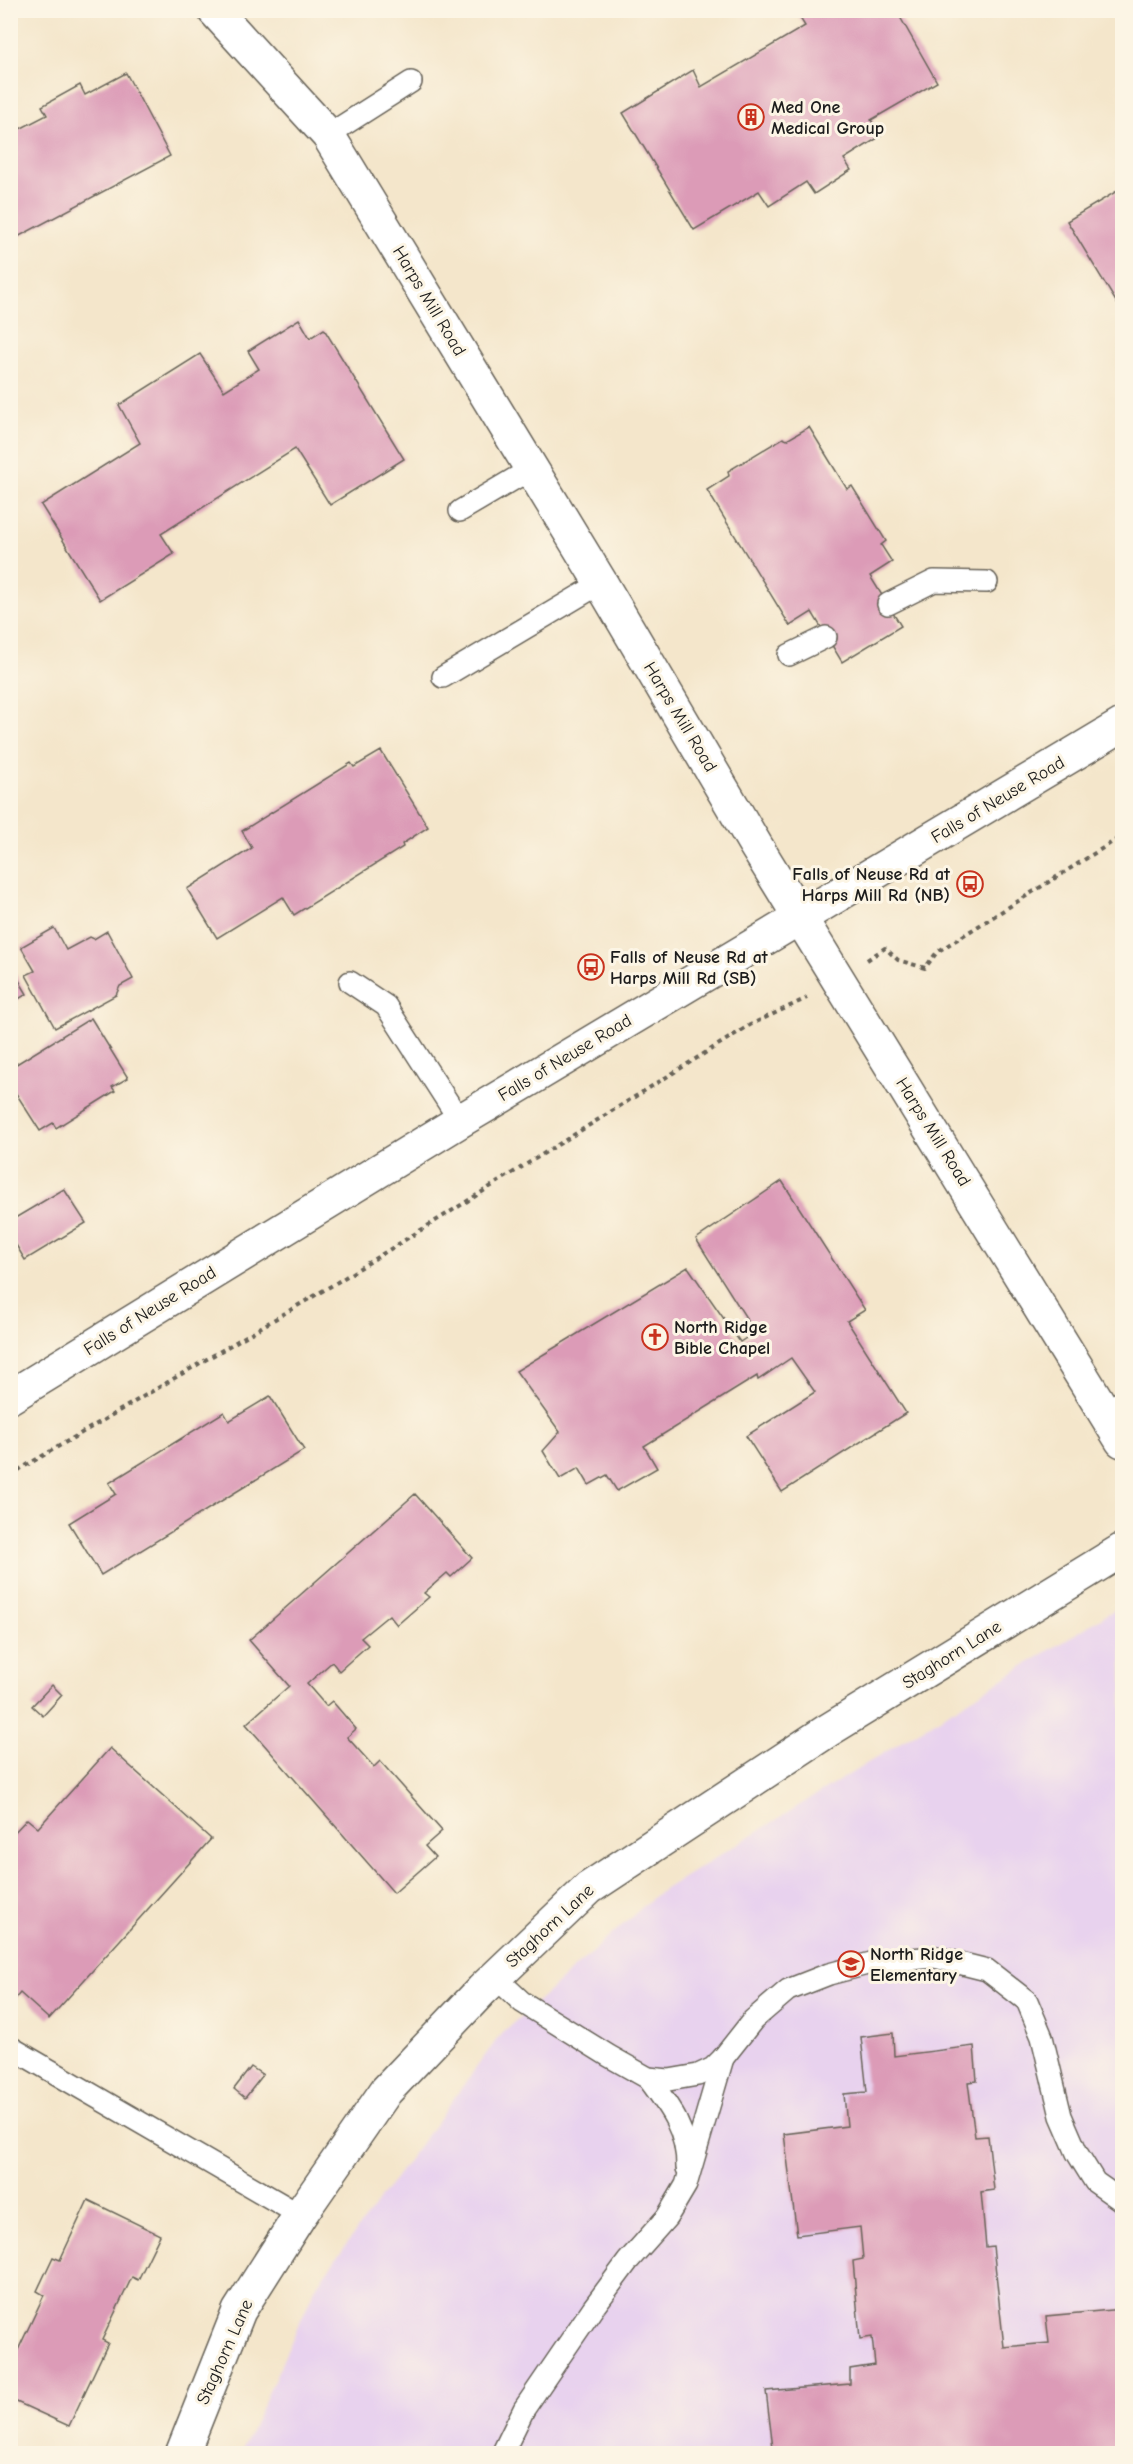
<svg xmlns="http://www.w3.org/2000/svg" width="1133" height="2464" font-family="'Comic Neue',sans-serif">
<rect width="100%" height="100%" fill="#fcf5e5"/>
<filter id="ink" filterUnits="userSpaceOnUse"><feTurbulence type="fractalNoise" baseFrequency=".0167" numOctaves="2"/><feDisplacementMap in="SourceGraphic" scale="12" xChannelSelector="R" yChannelSelector="G"/><feConvolveMatrix kernelMatrix="1 2 1 2 8 2 1 2 1" color-interpolation-filters="sRGB"/></filter>
<filter id="wash" filterUnits="userSpaceOnUse"><feTurbulence type="fractalNoise" baseFrequency=".008" numOctaves="4" result="noise"/><feDisplacementMap in="SourceGraphic" scale="24" xChannelSelector="R" yChannelSelector="G"/><feGaussianBlur stdDeviation="1.35" result="paint"/><feColorMatrix in="noise" values="0 0 0 0 0 0 0 0 0 0 0 0 0 0 0 0 0 1.4 0 .05"/><feComposite in="paint" operator="in"/></filter>
<g filter="url(#wash)">
<rect width="100%" height="100%" fill="#f4e6cb"/>
<polygon fill="#e8d2ee" points="1122,1605 1122,2453 241,2454 316,2286 501,2034 657,1894"/>
<g id="blocks">
<g fill="#dc9bb7">
<polygon points="795,10 896,10 937,82 871,120 881,136 844,159 851,170 814,194 806,182 769,206 759,191 694,230 623,113 693,70 701,87 805,26"/>
<polygon points="126,73 170,156 12,240 10,236 10,134 47,115 42,106 80,85 85,95"/>
<polygon points="1122,188 1122,304 1118,305 1067,221"/>
<polygon points="299,319 310,338 324,329 404,459 330,505 295,449 161,534 174,554 100,600 41,505 140,443 119,405 200,354 224,391 259,369 248,351"/>
<polygon points="809,427 847,489 852,486 886,541 881,545 892,562 870,576 901,626 842,662 812,612 790,626 707,490 729,476 728,471 783,438 787,440"/>
<polygon points="381,751 428,827 402,844 403,847 294,915 283,897 217,938 187,889 252,848 242,831 351,763 354,767"/>
<polygon points="54,928 66,950 90,937 94,939 107,931 133,979 120,986 116,995 55,1028 26,975 35,971 21,947"/>
<polygon points="14,972 27,994 10,1004 10,974"/>
<polygon points="91,1018 128,1078 112,1087 115,1091 56,1128 53,1123 40,1131 10,1084 10,1068"/>
<polygon points="782,1181 865,1310 847,1321 906,1413 782,1492 746,1436 815,1392 791,1358 758,1380 757,1376 644,1446 657,1468 617,1491 607,1475 589,1485 579,1468 560,1479 543,1451 560,1432 516,1371 688,1267 740,1342 755,1332 696,1239"/>
<polygon points="64,1189 86,1223 25,1260 10,1235 10,1221"/>
<polygon points="270,1396 304,1450 101,1575 69,1523 116,1494 109,1483 224,1412 229,1421"/>
<polygon points="415,1494 472,1558 451,1577 447,1573 424,1593 429,1597 397,1625 389,1615 361,1638 368,1645 339,1671 332,1662 307,1684 326,1706 332,1701 356,1729 347,1737 374,1767 380,1761 442,1831 425,1846 435,1857 394,1893 246,1724 289,1686 249,1640"/>
<polygon points="52,1685 62,1695 43,1716 32,1706"/>
<polygon points="110,1748 211,1839 49,2019 20,1993 14,2000 10,1996 10,1837 27,1819 38,1828"/>
<polygon points="893,2033 894,2056 974,2046 977,2081 968,2082 975,2137 988,2136 994,2190 981,2192 986,2247 993,2246 1004,2347 1049,2343 1046,2316 1122,2309 1122,2454 759,2454 759,2450 773,2448 766,2391 850,2384 850,2369 875,2365 872,2337 860,2339 853,2261 863,2259 860,2227 797,2235 784,2134 847,2126 844,2094 867,2092 861,2037"/>
<polygon points="251,2067 263,2075 245,2098 234,2089"/>
<polygon points="88,2200 160,2235 138,2280 132,2277 102,2340 108,2343 69,2426 10,2399 10,2380 14,2373 10,2372 10,2367 44,2295 37,2291 53,2257 60,2260"/>
</g>
</g>
</g>
<g filter="url(#ink)">
<use href="#blocks" fill-opacity="0" stroke="#686359" stroke-width="1.5"/>
<g fill="none" stroke-linecap="round" stroke-linejoin="round">
<g stroke="#686359" stroke-width="24">
<g id="service">
<polyline points="328,135 411,82"/>
<polyline points="460,511 531,469"/>
<polyline points="888,604 934,581 987,582"/>
<polyline points="789,655 826,637"/>
<polyline points="443,677 601,583"/>
<polyline points="350,982 386,1006 460,1121"/>
<polyline points="1105,1412 1122,1401"/>
<polyline points="495,1977 522,2002 609,2056 648,2078 669,2080 698,2075 713,2068 723,2058 753,2020 788,1990 829,1974 875,1962 935,1957 987,1970 1027,2001 1042,2037 1061,2116 1077,2153 1095,2182 1122,2201"/>
<polyline points="10,2047 300,2215"/>
<path d="M648,2078C669,2106 688,2131 687,2168"/>
<polyline points="502,2454 524,2409 593,2308 628,2261 667,2217 686,2185 723,2058"/>
</g>
</g>
<g stroke="#686359" stroke-width="36">
<polyline id="minor" points="182,2454 239,2311 300,2215 386,2091 482,1990 589,1888 827,1731 1122,1550"/>
</g>
<g stroke="#686359" stroke-width="36">
<polyline id="tertiary" points="214,10 328,135 601,583 756,846 1122,1441"/>
</g>
<g stroke="#686359" stroke-width="36">
<polyline id="primary" points="10,1397 460,1121 1122,725"/>
</g>
<g stroke="#686359" stroke-width="4" stroke-dasharray="4.5 4.5" stroke-linecap="butt">
<polyline points="867,960 885,948 898,960 925,968 937,952 1122,836"/>
<polyline points="10,1475 331,1286 750,1025 807,998"/>
</g>
<use href="#service" stroke="#fff" stroke-width="21"/>
<use href="#minor" stroke="#fff" stroke-width="33"/>
<use href="#tertiary" stroke="#fff" stroke-width="33"/>
<use href="#primary" stroke="#fff" stroke-width="33"/>
</g>
</g>
<defs>
<g id="building-ring" transform="scale(1.35)"><circle r="9.5" fill="#fcf5e5" stroke="#c8321e" stroke-width="1.5"/><path d="M-4-6H4V6H1V3H-1V6H-4ZM-2.5-4.3h1.7v1.8h-1.7ZM.8-4.3h1.7v1.8H.8ZM-2.5-1h1.7V.8h-1.7ZM.8-1h1.7V.8H.8Z" fill="#c8321e"/></g>
<g id="bus-ring" transform="scale(1.35)"><circle r="9.5" fill="#fcf5e5" stroke="#c8321e" stroke-width="1.5"/><path d="M-5-6H5V4H4V6H2V4H-2V6H-4V4H-5ZM-3.5-4V0h7V-4ZM-3.5 1.2v1.5H-2V1.2ZM2 1.2v1.5H3.5V1.2Z" fill="#c8321e"/></g>
<g id="church-ring" transform="scale(1.35)"><circle r="9.5" fill="#fcf5e5" stroke="#c8321e" stroke-width="1.5"/><path d="M-1.2-6h2.4v3.5h3.3v2.4h-3.3V6h-2.4V-.1h-3.3v-2.4h3.3Z" fill="#c8321e"/></g>
<g id="school-ring" transform="scale(1.35)"><circle r="9.5" fill="#fcf5e5" stroke="#c8321e" stroke-width="1.5"/><path d="M0-5L7-2L0 1L-7-2ZM-4 1L0 2.5L4 1V4Q0 6-4 4Z" fill="#c8321e"/></g>
</defs>
<g fill-rule="evenodd">
<use href="#building-ring" x="751" y="117"/>
<use href="#bus-ring" x="970" y="884"/>
<use href="#bus-ring" x="591" y="967"/>
<use href="#church-ring" x="655" y="1337"/>
<use href="#school-ring" x="851" y="1964"/>
</g>
<g text-anchor="middle" dominant-baseline="central" stroke-width="6" stroke-linejoin="round" paint-order="stroke">
<g font-size="18" font-weight="bold" fill="#1c1c1c" stroke="#fcf5e5" text-anchor="start">
<text x="771" y="107">Med One<tspan x="771" dy="21">Medical Group</tspan></text>
<text x="950" y="874" text-anchor="end">Falls of Neuse Rd at<tspan x="950" dy="21">Harps Mill Rd (NB)</tspan></text>
<text x="610" y="957">Falls of Neuse Rd at<tspan x="610" dy="21">Harps Mill Rd (SB)</tspan></text>
<text x="674" y="1327">North Ridge<tspan x="674" dy="21">Bible Chapel</tspan></text>
<text x="870" y="1954">North Ridge<tspan x="870" dy="21">Elementary</tspan></text>
</g>
<g font-size="18" fill="#1c1c1c" stroke="#fcf5e5">
<text transform="translate(429 301) rotate(59)">Harps Mill Road</text>
<text transform="translate(680 717) rotate(59)">Harps Mill Road</text>
<text transform="translate(998 800) rotate(-31)">Falls of Neuse Road</text>
<text transform="translate(565 1058) rotate(-31)">Falls of Neuse Road</text>
<text transform="translate(933 1132) rotate(58)">Harps Mill Road</text>
<text transform="translate(150 1311) rotate(-32)">Falls of Neuse Road</text>
<text transform="translate(952 1655) rotate(-32)">Staghorn Lane</text>
<text transform="translate(550 1926) rotate(-43)">Staghorn Lane</text>
<text transform="translate(225 2352) rotate(-66)">Staghorn Lane</text>
</g>
</g>
<rect width="1133" height="2464" fill="none" stroke="#fcf5e5" stroke-width="36"/>
</svg>
